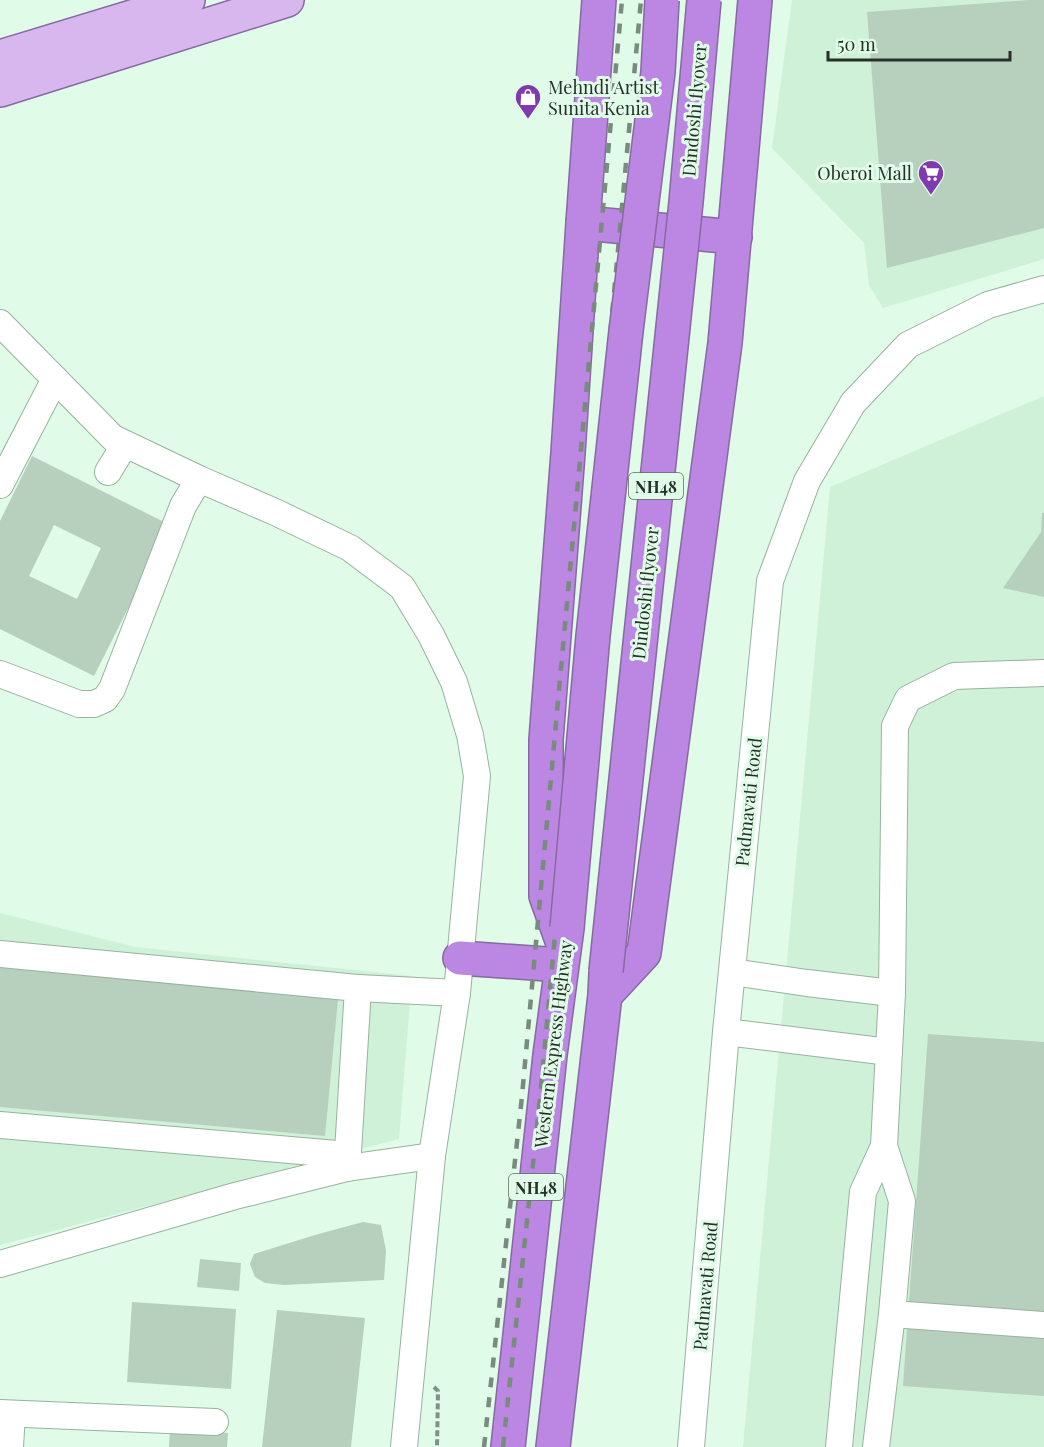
<svg xmlns="http://www.w3.org/2000/svg" width="1044" height="1447" font-family="'Playfair Display',serif">
<rect width="100%" height="100%" fill="#e0fbe7"/>
<g fill="#cff1d8">
<polygon points="792,0 1044,0 1044,259 883,308 869,285 864,243 772,148"/>
<polygon points="1044,396 1044,1447 743,1447 830,487"/>
<polygon points="0,913 135,947 412,976 399,1139 0,1245"/>
</g>
<g fill="#b6d0bd" fill-rule="evenodd">
<polygon points="1028,0 1044,0 1044,228 887,268 867,12"/>
<path d="M32,456L170,525L94,676L0,629V521ZM54,525L101,548L77,599L29,576Z"/>
<polygon points="1042,513 1044,513 1044,597 1003,588 1041,532"/>
<polygon points="0,959 339,989 325,1136 0,1107"/>
<polygon points="928,1034 1044,1042 1044,1396 903,1386"/>
<polygon points="363,1222 381,1225 386,1251 384,1280 284,1285 265,1283 255,1277 250,1264 254,1254 315,1235"/>
<polygon points="200,1259 241,1263 239,1291 197,1287"/>
<polygon points="132,1302 236,1309 231,1389 127,1382"/>
<polygon points="277,1310 365,1318 351,1447 262,1447"/>
<polygon points="170,1429 228,1433 227,1447 169,1447"/>
</g>
<g fill="none" stroke-linecap="round" stroke-linejoin="round">
<g stroke="#98b29f" stroke-width="28">
<g id="minor">
<polyline points="0,323 113,438 199,479 275,512 350,548 402,587 431,635 454,682 470,735 477,776 457,993 432,1156 404,1447"/>
<polyline points="108,472 125,444"/>
<polyline points="0,485 55,379"/>
<polyline points="0,674 79,704 94,704 105,699 112,689 183,506 199,479"/>
<polyline points="0,954 358,988 347,1168"/>
<polyline points="732,972 807,983 892,993"/>
<polyline points="358,988 457,993"/>
<polyline points="726,1032 889,1052"/>
<polyline points="0,1125 348,1155"/>
<polyline points="0,1264 235,1196 347,1168 432,1156"/>
<polyline points="892,1314 1044,1325"/>
<polyline points="0,1413 215,1422"/>
<polyline points="10,1447 12,1414"/>
<polyline points="691,1447 726,1032 770,581 807,481 853,403 908,345 988,305 1044,289"/>
<polyline points="839,1447 863,1192 884,1146"/>
<polyline points="876,1447 892,1314 902,1201 884,1146 892,993 895,726 908,699 954,676 1044,673"/>
</g>
</g>
<g stroke="#8769a2" stroke-width="36">
<g id="major">
<polyline points="0,57 188,0"/>
<polyline points="0,90 287,0"/>
</g>
</g>
<g stroke="#8769a2" stroke-width="36">
<g id="highway">
<polyline points="583,223 735,237"/>
<polyline points="564,946 546,896 546,740 568,453 583,223 599,0"/>
<polyline points="460,958 561,965"/>
<polyline points="605,995 644,953 725,343 755,0"/>
<polyline points="508,1447 550,1055 567,928"/>
<polyline points="553,1447 605,995 606,973"/>
</g>
</g>
<polyline stroke="#809285" stroke-width="4" stroke-dasharray="6 3" stroke-linecap="butt" points="434,1387 438,1391 437,1447"/>
<use href="#minor" stroke="#fff" stroke-width="26"/>
<use href="#major" stroke="#d7b7ee" stroke-width="33"/>
<use href="#highway" stroke="#bc87e3" stroke-width="33"/>
<g stroke="#788b7d" stroke-width="4.5" stroke-dasharray="10 10" stroke-linecap="butt">
<polyline points="484,1447 522,1096 622,0"/>
<polyline points="503,1447 540,1098 641,0"/>
</g>
<g stroke="#8769a2" stroke-width="36" stroke-linecap="butt">
<g id="highway-bridge">
<polyline points="567,928 593,636 626,331 658,72 662,0"/>
<polyline points="606,971 686,202 704,0"/>
</g>
</g>
<use href="#highway-bridge" stroke="#bc87e3" stroke-width="33"/>
</g>
<defs>
<g id="shop-pin" transform="scale(1.35)"><path d="M0 17L-7.5 6A9.5 9.5 0 1 1 7.5 6Z" fill="#803aad" stroke="#e0fbe7"/><path d="M-5-2.5h2.3a2.7 3.5 0 0 1 5.4 0H5L5.5 6h-11ZM-1.5-2.5h3a1.5 2.3 0 0 0-3 0Z" fill="#fff"/></g>
<g id="supermarket-pin" transform="scale(1.35)"><path d="M0 17L-7.5 6A9.5 9.5 0 1 1 7.5 6Z" fill="#803aad" stroke="#e0fbe7"/><path d="M-6-5.5h2.5l.6 2H6L4.5 2H-2.5L-4.4-4H-6ZM-1.5 3.2a1.3 1.3 0 1 0 .1 0ZM3 3.2a1.3 1.3 0 1 0 .1 0Z" fill="#fff"/></g>
</defs>
<g fill-rule="evenodd">
<use href="#shop-pin" x="528" y="97"/>
<use href="#supermarket-pin" x="931" y="173"/>
</g>
<g text-anchor="middle" dominant-baseline="central" stroke-width="6" stroke-linejoin="round" paint-order="stroke">
<g fill="#e0fbe7" stroke="#5d6d61" stroke-width="1.5">
<rect x="629" y="473" width="54" height="26" rx="4.5"/>
<rect x="509" y="1174" width="54" height="26" rx="4.5"/>
</g>
<g font-size="16" font-weight="bold" fill="#253028">
<text x="656" y="486">NH48</text>
<text x="536" y="1187">NH48</text>
</g>
<g font-size="18" fill="#253028" stroke="#e0fbe7" text-anchor="start">
<text x="548" y="87">Mehndi Artist<tspan x="548" dy="21">Sunita Kenia</tspan></text>
<text x="912" y="173" text-anchor="end">Oberoi Mall</text>
</g>
<g font-size="18" fill="#253028" stroke="#e0fbe7">
<text transform="translate(694 110) rotate(-85)">Dindoshi flyover</text>
<text transform="translate(645 593) rotate(-84)">Dindoshi flyover</text>
<text transform="translate(748 802) rotate(-84)">Padmavati Road</text>
<text transform="translate(553 1044) rotate(-83)">Western Express Highway</text>
<text transform="translate(705 1286) rotate(-85)">Padmavati Road</text>
</g>
</g>
<path d="M828 51v9h182v-9" fill="none" stroke="#253028" stroke-width="3"/>
<text x="837" y="51" font-size="18" fill="#253028" stroke="#e0fbe7" stroke-width="4.5" paint-order="stroke">50 m</text>
</svg>
